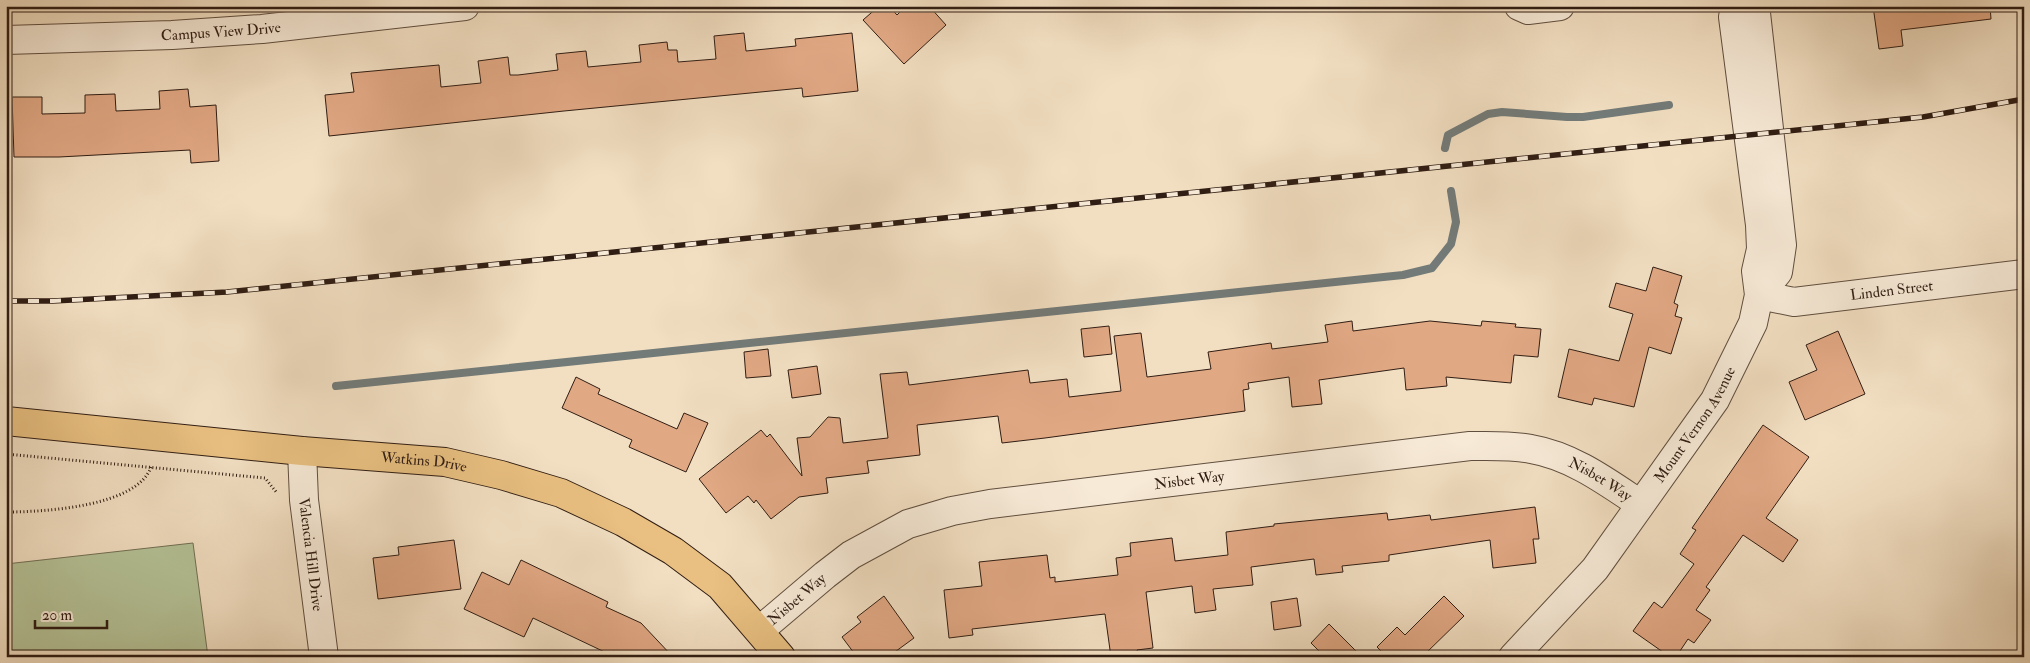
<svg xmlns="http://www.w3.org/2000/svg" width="2030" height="663" font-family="'IM FELL Double Pica',serif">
<rect width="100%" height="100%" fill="#f2dfc2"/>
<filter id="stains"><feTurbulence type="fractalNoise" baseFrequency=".004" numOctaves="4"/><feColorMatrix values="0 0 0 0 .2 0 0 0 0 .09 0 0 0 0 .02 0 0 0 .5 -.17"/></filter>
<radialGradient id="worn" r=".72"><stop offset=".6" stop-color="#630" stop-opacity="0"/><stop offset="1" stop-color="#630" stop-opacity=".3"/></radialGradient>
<polygon fill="#b5c398" stroke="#727056" points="193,543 208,657 6,657 6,564"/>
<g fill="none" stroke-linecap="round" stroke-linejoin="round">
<g stroke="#737b79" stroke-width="8">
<polyline points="1445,148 1448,135 1488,114 1502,112 1567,117 1583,117 1669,105"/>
<polyline points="336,386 1403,275 1432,268 1451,244 1456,222 1451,191"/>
</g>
</g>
<g fill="#e1a884" stroke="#301d13">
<polygon points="879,6 889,6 897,15 906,6 929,6 946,25 904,64 863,20"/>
<polygon points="1873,6 1990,6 1991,19 1901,30 1903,46 1879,49"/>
<polygon points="744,33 746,51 796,46 795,39 852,33 858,91 803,97 802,88 564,111 329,136 325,95 354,92 351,73 439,65 441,87 481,83 478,61 508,57 510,75 518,75 558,70 556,54 586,51 588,67 641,62 639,45 667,42 668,50 677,50 678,62 716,59 714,36"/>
<polygon points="188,89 190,107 216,105 219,161 191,163 190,150 59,157 14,157 12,97 42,97 42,114 85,113 85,95 115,94 116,111 160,109 159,91"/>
<polygon points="1653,267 1682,276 1674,303 1678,305 1675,316 1682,318 1671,354 1649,347 1634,407 1594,398 1592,405 1558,397 1569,349 1619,361 1633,314 1609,307 1616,283 1646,291"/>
<polygon points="1352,321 1353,331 1430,321 1481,326 1482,321 1516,324 1515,327 1541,329 1538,357 1514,355 1511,383 1446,377 1447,386 1406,390 1404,368 1319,380 1322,404 1292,407 1289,377 1248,383 1249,389 1243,390 1245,411 1045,438 1002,443 998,416 917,425 920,455 867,461 869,473 826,478 828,493 799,497 771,519 756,500 754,503 748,496 726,513 699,479 761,430 767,437 770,434 802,476 797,438 810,437 828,417 840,418 843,443 888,438 880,374 907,372 909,385 1028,370 1030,383 1067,379 1069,397 1121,391 1114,336 1141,333 1147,377 1211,369 1208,352 1271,343 1272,349 1328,342 1325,325"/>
<polygon points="1109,326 1112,354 1084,357 1081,329"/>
<polygon points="1838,331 1865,394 1805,420 1789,382 1817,370 1806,345"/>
<polygon points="768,349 771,376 746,378 744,352"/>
<polygon points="817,366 821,394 792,398 788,370"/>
<polygon points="576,377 600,389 598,394 677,429 684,413 708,423 686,472 629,447 632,440 562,408"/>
<polygon points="1763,425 1809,457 1766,518 1798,540 1783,562 1743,535 1706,587 1710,590 1696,610 1711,620 1694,643 1688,639 1676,657 1670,657 1633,631 1654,602 1662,608 1694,564 1680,554 1696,530 1692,528"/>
<polygon points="1535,507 1539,539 1533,539 1536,563 1493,568 1490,540 1389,555 1389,561 1342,566 1343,572 1316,575 1314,559 1251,567 1253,585 1213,589 1216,610 1195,613 1192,586 1146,592 1153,648 1137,650 1138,655 1111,657 1105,614 972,629 973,635 949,638 944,590 982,586 979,562 1047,555 1050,578 1055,577 1055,582 1118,575 1116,558 1131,556 1130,543 1172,538 1175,561 1228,555 1226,532 1274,526 1274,524 1387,513 1388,520 1430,515 1431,520"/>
<polygon points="454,540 461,589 378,599 373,558 399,555 398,547"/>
<polygon points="521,560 608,602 606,607 641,623 673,657 625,657 613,651 611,655 533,618 524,637 464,609 482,572 509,585"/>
<polygon points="884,596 914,638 888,657 857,657 842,637 861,622 857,617"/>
<polygon points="1444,596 1464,616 1424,655 1426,657 1383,657 1385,655 1377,647 1397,627 1405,635"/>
<polygon points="1297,598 1301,626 1274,630 1271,602"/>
<polygon points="1329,624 1362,657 1325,657 1311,643"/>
</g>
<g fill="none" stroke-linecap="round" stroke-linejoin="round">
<g stroke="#604e3f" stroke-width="30">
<g id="minor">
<polyline points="1519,6 1528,10 1560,6"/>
<polyline points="1753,6 1756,13 1782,245 1778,272 1759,295"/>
<path id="s1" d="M6,40L172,35L262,29L465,6"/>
<path id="s2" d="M1759,295L1794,302L2024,274"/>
<path id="s3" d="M302,451L304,500L324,657"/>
<path id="s4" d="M760,630L825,575L851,555L908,524L952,511L990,504L1470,446C1491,446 1511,445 1531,449C1572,456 1607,482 1640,504"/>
<path id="s5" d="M1513,657L1595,569L1715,400L1753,323L1759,295L1756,271L1761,249L1760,225L1733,17L1736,6"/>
</g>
</g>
<g stroke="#301d13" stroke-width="30">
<g id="major">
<path id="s6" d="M6,421L302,451L445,462L501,475L561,493L623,522L673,551L720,586L781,657"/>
</g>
</g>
<g stroke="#301d13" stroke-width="3" stroke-dasharray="1 2.5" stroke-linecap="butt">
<polyline points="6,454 265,478 277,493"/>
<path d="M6,512C43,512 137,507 151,467"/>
</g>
<use href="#minor" stroke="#f7ead7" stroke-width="28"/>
<use href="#major" stroke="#e9c081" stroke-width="28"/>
<g stroke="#301d13" stroke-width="5.5">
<polyline id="rail" points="6,301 53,301 227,292 1923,117 2024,99"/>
</g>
<use href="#rail" stroke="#f7ead7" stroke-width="4" stroke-dasharray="11" stroke-linecap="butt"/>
</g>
<g text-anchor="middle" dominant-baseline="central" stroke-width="4" stroke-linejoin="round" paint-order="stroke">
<g font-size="15" fill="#301d13" stroke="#f7ead7">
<text stroke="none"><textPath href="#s1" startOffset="215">Campus View Drive</textPath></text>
<text stroke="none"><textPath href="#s2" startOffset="134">Linden Street</textPath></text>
<text stroke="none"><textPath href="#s5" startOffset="296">Mount Vernon Avenue</textPath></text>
<text stroke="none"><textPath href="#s6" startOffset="420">Watkins Drive</textPath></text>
<text stroke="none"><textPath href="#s4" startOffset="468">Nisbet Way</textPath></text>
<text stroke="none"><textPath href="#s4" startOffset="888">Nisbet Way</textPath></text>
<text stroke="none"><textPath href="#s3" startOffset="104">Valencia Hill Drive</textPath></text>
<text stroke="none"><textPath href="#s4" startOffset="48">Nisbet Way</textPath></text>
</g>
</g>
<rect width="2030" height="663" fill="none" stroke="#f2dfc2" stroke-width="25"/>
<rect x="8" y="8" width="2015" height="648" fill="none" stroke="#301d13" stroke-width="2.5"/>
<rect x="12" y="12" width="2005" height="638" fill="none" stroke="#301d13"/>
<path d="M35 620v8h72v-8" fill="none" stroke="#301d13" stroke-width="2.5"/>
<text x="42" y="620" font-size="15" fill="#301d13" stroke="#f7ead7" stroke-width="4" paint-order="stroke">20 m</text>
<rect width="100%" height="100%" filter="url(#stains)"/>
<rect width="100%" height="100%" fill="url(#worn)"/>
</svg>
